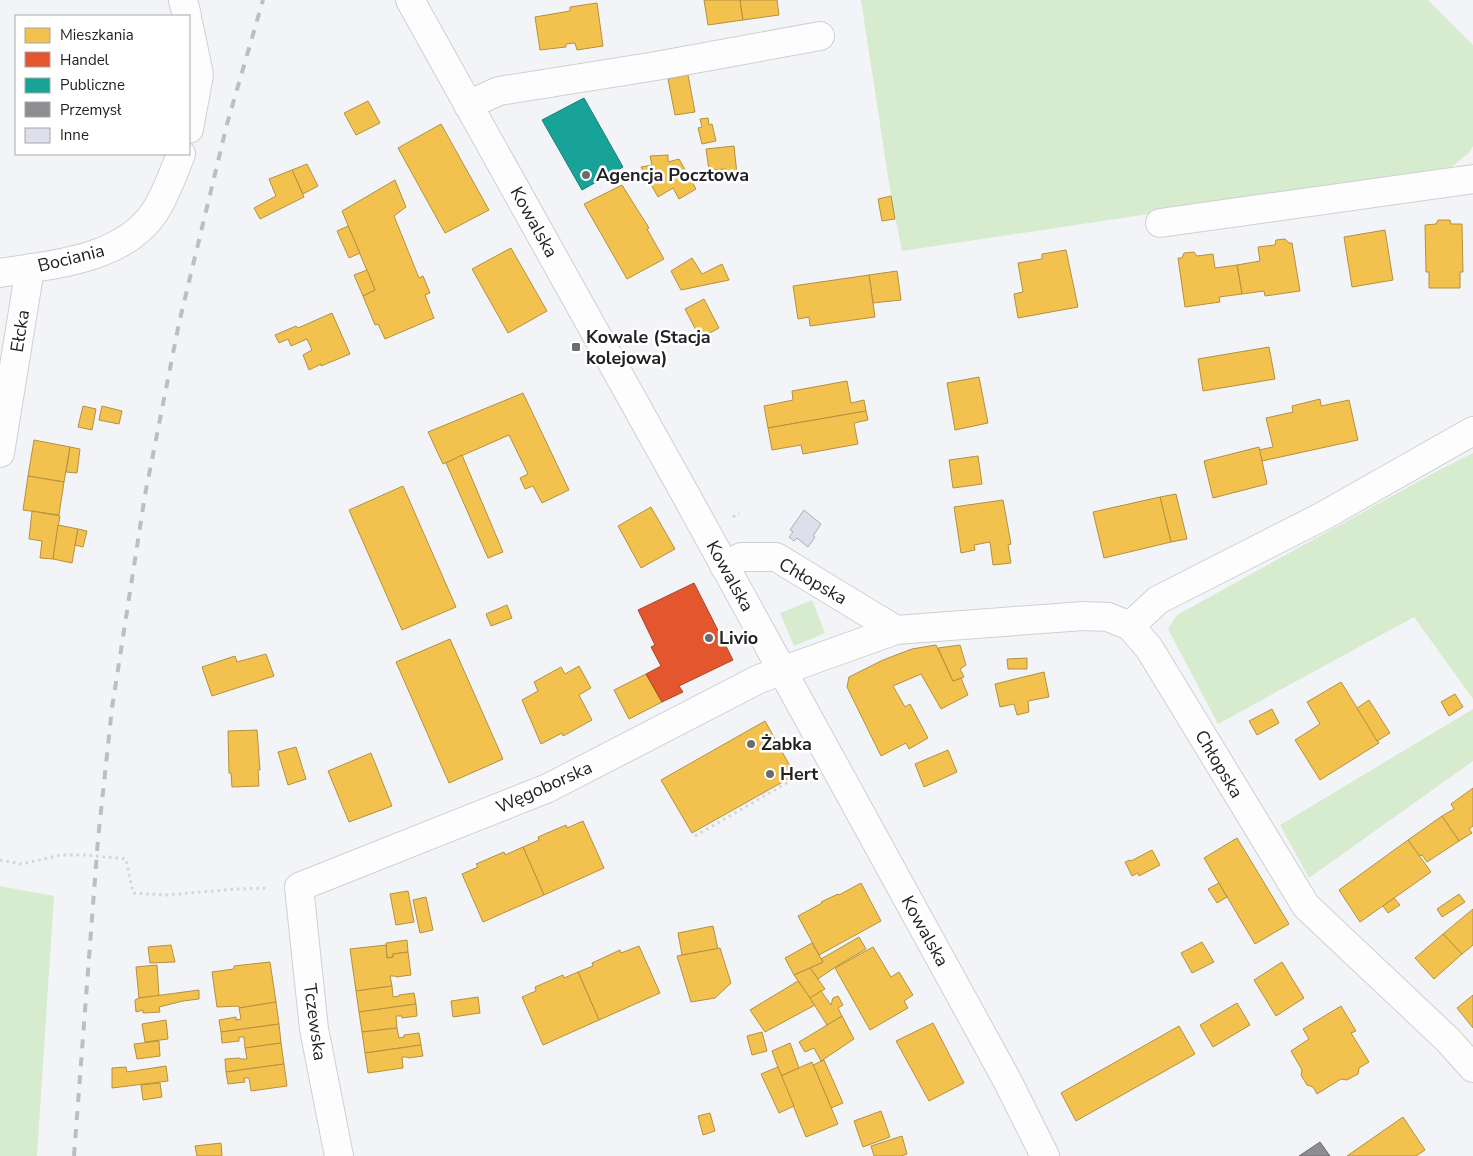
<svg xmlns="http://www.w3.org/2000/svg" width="1473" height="1156" font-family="'Nunito Sans',sans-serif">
<rect width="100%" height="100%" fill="#f3f4f7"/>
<g fill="#d7ebcf">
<polygon points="861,0 1428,0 1473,45 1473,146 1469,153 1449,169 902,251 891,196"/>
<polygon points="1473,453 1473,699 1414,617 1218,724 1168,629 1177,615 1441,469"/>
<polygon points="812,600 825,633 794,646 780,613"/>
<polygon points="1473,709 1473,761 1309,878 1280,825"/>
<polygon points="0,886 54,896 37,1156 0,1156"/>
</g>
<g fill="#f2c14e" stroke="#b49141">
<polygon points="704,0 740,0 743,20 708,25"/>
<polygon points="740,0 777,0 779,15 743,20"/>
<polygon points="597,3 603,46 577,50 575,43 566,44 566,47 540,50 535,17 570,11 570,7"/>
<polygon points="688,75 695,112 675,115 668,79"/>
<polygon points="368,101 380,123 356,135 344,113"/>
<polygon points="708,118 709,125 712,124 716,141 702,144 698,128 702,127 700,119"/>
<polygon points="441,124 489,210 445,233 398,148"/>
<polygon points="734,146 737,174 726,175 726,169 709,170 706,149"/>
<polygon points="668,155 668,162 679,159 696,189 679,199 673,188 658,197 641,167 652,165 650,156"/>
<polygon points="307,164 318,186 303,194 292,170"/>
<polygon points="292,170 304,197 260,219 254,208 276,196 269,179"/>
<polygon points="395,180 406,207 394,216 419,278 423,276 430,293 425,295 434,318 385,339 378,324 375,325 363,296 375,290 342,211"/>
<polygon points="622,185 649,228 647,229 664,259 627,279 584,204"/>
<polygon points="891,196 895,219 882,221 878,199"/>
<polygon points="1438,220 1450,220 1451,224 1462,224 1463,272 1460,272 1460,288 1429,288 1429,272 1426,272 1425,225 1436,224"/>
<polygon points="348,226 360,253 349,258 337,231"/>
<polygon points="1385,230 1393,280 1352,287 1344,237"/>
<polygon points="1285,239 1289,243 1292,243 1300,291 1265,296 1264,291 1242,294 1237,265 1260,261 1258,247 1275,245 1276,240"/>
<polygon points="511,248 547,311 508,333 472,269"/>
<polygon points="1066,250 1078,307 1018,318 1014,294 1023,292 1018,263 1042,259 1042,254"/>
<polygon points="1194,252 1197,256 1213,254 1215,268 1237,265 1242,294 1219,297 1220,302 1185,307 1178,258 1182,258 1184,253"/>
<polygon points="692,258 702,274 722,264 729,280 681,290 671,271"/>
<polygon points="367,270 375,290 363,296 354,275"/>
<polygon points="897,271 901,300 873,303 869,275"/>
<polygon points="869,275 875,317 810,326 809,317 798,319 793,286"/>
<polygon points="704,299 719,328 700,338 685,309"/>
<polygon points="332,313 350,354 321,366 321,364 309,370 303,355 312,350 307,339 291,346 288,339 279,343 275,335 296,326 298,328"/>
<polygon points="1269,347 1275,379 1203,391 1198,359"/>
<polygon points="979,377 988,423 955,430 947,383"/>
<polygon points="847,381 851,403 864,400 866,411 768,428 764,406 793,400 792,391"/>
<polygon points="523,393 569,490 542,503 533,486 525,489 520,478 528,474 509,435 443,464 428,432"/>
<polygon points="1320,399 1321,406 1349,400 1358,440 1262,461 1259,450 1273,447 1266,418 1293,412 1292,406"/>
<polygon points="83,406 96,409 92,430 78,427"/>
<polygon points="102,406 122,411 119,424 99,420"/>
<polygon points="866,411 868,420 854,423 858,444 803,454 801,445 772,450 768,428"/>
<polygon points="34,440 70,447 64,482 28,476"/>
<polygon points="70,447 80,449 77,473 66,472"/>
<polygon points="1259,447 1267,484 1213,498 1204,461"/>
<polygon points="462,455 503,552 488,558 446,463"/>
<polygon points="978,456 982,484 953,488 949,460"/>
<polygon points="28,476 64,482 59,515 23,510"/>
<polygon points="403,486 456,607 402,630 349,510"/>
<polygon points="1176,494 1187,539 1171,542 1160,497"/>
<polygon points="1160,497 1171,542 1104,558 1093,512"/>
<polygon points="1003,500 1011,544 1008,545 1011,563 993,565 990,542 974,545 975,550 961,553 954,507"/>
<polygon points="651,507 675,549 641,568 618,526"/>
<polygon points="32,511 60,516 53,559 40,558 42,541 29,539"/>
<polygon points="58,525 78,529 72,563 53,559"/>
<polygon points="78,529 87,531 83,547 75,545"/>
<polygon points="507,605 512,618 491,626 486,614"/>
<polygon points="450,639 503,759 449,783 396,662"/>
<polygon points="936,645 953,681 961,678 968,695 941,709 921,674 893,686 905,707 910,704 928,738 909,749 906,743 881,756 847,687 849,677 883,660 912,649"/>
<polygon points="960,645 966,665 960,669 964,677 953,681 938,648"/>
<polygon points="266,654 274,676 212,696 202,667 235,656 237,662"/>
<polygon points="1027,658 1027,669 1008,669 1007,659"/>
<polygon points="579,666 591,688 579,695 592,720 563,736 562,733 541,744 522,700 538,691 534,682 561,667 565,674"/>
<polygon points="1044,672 1049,697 1028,701 1029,712 1017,715 1014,704 1000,707 995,684"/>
<polygon points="646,674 662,702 629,719 614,690"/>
<polygon points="1341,682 1379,743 1320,780 1295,740 1320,724 1307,702"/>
<polygon points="1455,694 1463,707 1449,716 1441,702"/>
<polygon points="1369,700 1390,733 1377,741 1357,708"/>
<polygon points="1272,709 1279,723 1257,735 1249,721"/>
<polygon points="765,721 795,775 692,833 661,780"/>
<polygon points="257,730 260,770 258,770 259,786 232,787 231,773 229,773 228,731"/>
<polygon points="296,747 306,779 288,785 278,752"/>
<polygon points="948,750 957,772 924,787 915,764"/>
<polygon points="371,753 392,806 349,822 328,771"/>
<polygon points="1473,788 1473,826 1469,829 1472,833 1459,841 1442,816 1454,809 1451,804"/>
<polygon points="1442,816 1459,841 1427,862 1422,855 1419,856 1408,840"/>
<polygon points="583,821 604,868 544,895 523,847 539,840 538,837 566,825 567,828"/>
<polygon points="1237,838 1289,924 1255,944 1204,858"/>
<polygon points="1408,840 1431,872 1360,922 1339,890"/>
<polygon points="523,847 544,895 483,922 462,874 478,867 476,864 504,852 505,855"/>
<polygon points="1152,850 1160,865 1139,876 1138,873 1132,876 1125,862 1130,860 1131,861"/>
<polygon points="861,883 881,921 819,955 798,916 822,903 821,902 838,894 839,895"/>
<polygon points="1219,883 1227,897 1217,903 1208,889"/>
<polygon points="408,891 414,922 396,925 390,894"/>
<polygon points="1459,894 1465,902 1442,917 1437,909"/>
<polygon points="426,897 433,930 420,933 413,900"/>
<polygon points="1394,898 1400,905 1388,913 1383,906"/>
<polygon points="1473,909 1473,945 1462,954 1443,934"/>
<polygon points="713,926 718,949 682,955 678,933"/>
<polygon points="1443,934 1462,954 1434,979 1415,958"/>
<polygon points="859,937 866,949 837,966 818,979 810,968 823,962 821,959"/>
<polygon points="407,940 408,952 393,954 393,957 387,958 386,943"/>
<polygon points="1202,942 1214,962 1192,973 1181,953"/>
<polygon points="812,943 823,962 794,975 785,958"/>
<polygon points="171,945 175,962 150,963 148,947"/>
<polygon points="386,945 387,958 393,957 393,954 408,952 411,975 396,977 395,976 390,976 392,986 356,991 350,949"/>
<polygon points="639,946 660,993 599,1020 578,972 593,966 592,963 620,950 621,953"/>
<polygon points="873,947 891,977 899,972 913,995 904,1001 908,1008 870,1030 835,968"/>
<polygon points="720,948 731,983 715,998 691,1002 677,956"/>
<polygon points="270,962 276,1002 239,1008 239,1006 217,1007 212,972 234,969 234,966"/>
<polygon points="1282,962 1304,998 1276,1016 1254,980"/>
<polygon points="157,965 159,996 139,998 136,967"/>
<polygon points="810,968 825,989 810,998 794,975"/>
<polygon points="578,972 599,1020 543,1045 522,997 536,991 535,987 563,975 564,978"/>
<polygon points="798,981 815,1005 765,1032 750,1010"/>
<polygon points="392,986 393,997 399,996 399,995 414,993 416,1004 359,1012 356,991"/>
<polygon points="199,990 199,999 183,1001 159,1007 160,1012 143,1013 143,1010 136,1012 135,1000 139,998"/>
<polygon points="821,991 831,1005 833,998 838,996 843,1005 838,1008 842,1016 827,1025 810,998"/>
<polygon points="1473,995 1473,1028 1457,1008"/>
<polygon points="478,997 480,1013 453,1017 451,1001"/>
<polygon points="276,1002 279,1024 221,1032 219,1020 236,1017 236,1020 241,1019 239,1008"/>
<polygon points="1237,1003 1250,1025 1213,1047 1200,1025"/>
<polygon points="416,1004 417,1016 402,1018 402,1016 396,1016 397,1028 362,1032 359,1012"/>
<polygon points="1341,1006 1356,1031 1351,1033 1369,1062 1359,1068 1358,1074 1347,1080 1341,1079 1317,1094 1313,1087 1307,1085 1301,1075 1302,1070 1291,1051 1309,1039 1303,1029"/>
<polygon points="842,1016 854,1039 821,1061 814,1048 805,1052 799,1042"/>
<polygon points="166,1020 168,1039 145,1042 142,1024"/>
<polygon points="933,1023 964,1083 929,1101 896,1041"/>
<polygon points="279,1024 281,1043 245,1048 244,1037 239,1037 239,1041 222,1043 221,1032"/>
<polygon points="1179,1026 1195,1054 1076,1121 1061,1093"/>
<polygon points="397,1028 399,1038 404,1037 404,1035 419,1033 421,1045 365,1053 362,1032"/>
<polygon points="762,1032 767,1051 752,1055 747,1036"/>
<polygon points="159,1041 160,1056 137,1059 134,1044"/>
<polygon points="281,1043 284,1064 226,1072 225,1059 239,1058 241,1059 247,1059 245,1048"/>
<polygon points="790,1043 799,1068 781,1076 772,1051"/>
<polygon points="421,1045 423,1056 408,1058 407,1057 402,1057 403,1068 368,1073 365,1053"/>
<polygon points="824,1060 843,1103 831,1108 813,1065"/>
<polygon points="812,1062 838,1124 806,1137 781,1076"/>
<polygon points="284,1064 287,1086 251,1091 249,1078 244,1078 245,1082 228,1084 226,1072"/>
<polygon points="166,1066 168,1081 112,1088 112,1068 126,1067 127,1072"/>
<polygon points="778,1067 794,1106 779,1113 761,1074"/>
<polygon points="160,1083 162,1097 143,1100 141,1085"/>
<polygon points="881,1111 890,1137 863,1147 854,1121"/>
<polygon points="710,1113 715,1131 703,1135 698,1116"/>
<polygon points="1403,1117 1425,1150 1416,1156 1347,1156"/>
<polygon points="902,1136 907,1154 901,1156 874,1156 871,1146"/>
<polygon points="221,1143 222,1156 197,1156 195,1146"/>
</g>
<polygon fill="#e4572e" stroke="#aa472b" points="694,583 733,660 679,686 683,692 662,702 646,674 661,666 651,647 655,645 638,610"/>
<polygon fill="#17a398" stroke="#1a7c75" points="584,98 623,167 582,190 542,120"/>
<polygon fill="#8d8d92" stroke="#6d6d71" points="1320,1142 1330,1156 1299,1156"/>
<polygon fill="#dedfed" stroke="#afafb1" points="804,510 821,524 813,536 815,537 808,547 797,538 794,541 789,537 793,532 790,530"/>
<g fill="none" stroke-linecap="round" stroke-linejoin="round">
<g stroke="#cfd0d2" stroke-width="30">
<g id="minor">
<polyline points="183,0 187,16"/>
<polyline points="410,0 688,499 1007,1080 1045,1156"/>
<polyline points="189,26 199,75 189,129"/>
<polyline points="468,105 499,91 656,66 820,36"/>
<polyline points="1160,223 1473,179"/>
<path d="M0,273C51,265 122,260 154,213C166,195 173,174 181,154"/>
<polyline points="0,453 30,268"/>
<polyline points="724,566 741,557 776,557 896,630"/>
<polyline points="1130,626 1158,600 1323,516 1473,431"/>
<polyline points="339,1156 314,1029 299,887 548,788 759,679 896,630 1083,616 1108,617 1130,626 1149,648 1306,906 1448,1040 1473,1068"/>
</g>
</g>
<g stroke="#d5d5d5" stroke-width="3" stroke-dasharray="2.5 4" stroke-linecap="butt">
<polyline points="733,517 739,513"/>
<polyline points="695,836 804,773"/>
<polyline points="0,860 22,864 61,855 86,855 126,859 133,893 167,895 236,889 269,888"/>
</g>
<use href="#minor" stroke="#fdfdfe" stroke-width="28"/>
<polyline stroke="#bdbebe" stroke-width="4" stroke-dasharray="9 9" stroke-linecap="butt" points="74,1156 98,839 112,708 145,495 179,323 227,124 263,0"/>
</g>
<g fill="#6b6c6e" stroke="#fff" stroke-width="2">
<circle cx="586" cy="175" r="5"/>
<rect x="571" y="342" width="10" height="10" rx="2.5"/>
<circle cx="709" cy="638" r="5"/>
<circle cx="751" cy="744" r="5"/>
<circle cx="770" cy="774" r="5"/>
</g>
<g text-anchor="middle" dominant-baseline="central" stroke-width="5" stroke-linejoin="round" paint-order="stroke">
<g font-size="18" font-weight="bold" fill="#222224" stroke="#fff" text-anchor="start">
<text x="596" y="175">Agencja Pocztowa</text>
<text x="586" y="337">Kowale (Stacja<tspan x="586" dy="21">kolejowa)</tspan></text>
<text x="719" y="638">Livio</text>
<text x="761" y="744">Żabka</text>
<text x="780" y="774">Hert</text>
</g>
<g font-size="18" fill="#222224" stroke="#fff">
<text transform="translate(534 222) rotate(61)">Kowalska</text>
<text transform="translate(71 258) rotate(-14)">Bociania</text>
<text transform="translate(20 331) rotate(-81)">Ełcka</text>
<text transform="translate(730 576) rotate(61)">Kowalska</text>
<text transform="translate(813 581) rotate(30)">Chłopska</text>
<text transform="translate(1219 764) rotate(59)">Chłopska</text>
<text transform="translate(544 787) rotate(-24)">Węgoborska</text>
<text transform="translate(925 931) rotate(61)">Kowalska</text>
<text transform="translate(315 1022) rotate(82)">Tczewska</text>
</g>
</g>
<rect x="15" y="15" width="175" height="140" fill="#ffffff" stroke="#a7a7a7"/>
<rect x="25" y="28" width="25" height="15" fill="#f2c14e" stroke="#a7a7a7"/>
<text x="60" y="40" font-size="15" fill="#222224">Mieszkania</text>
<rect x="25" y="52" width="25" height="15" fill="#e4572e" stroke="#a7a7a7"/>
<text x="60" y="65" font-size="15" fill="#222224">Handel</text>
<rect x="25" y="78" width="25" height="15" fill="#17a398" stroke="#a7a7a7"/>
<text x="60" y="90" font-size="15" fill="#222224">Publiczne</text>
<rect x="25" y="102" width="25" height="15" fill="#8d8d92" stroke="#a7a7a7"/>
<text x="60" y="115" font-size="15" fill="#222224">Przemysł</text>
<rect x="25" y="128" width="25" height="15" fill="#dedfed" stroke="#a7a7a7"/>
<text x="60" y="140" font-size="15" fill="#222224">Inne</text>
</svg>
